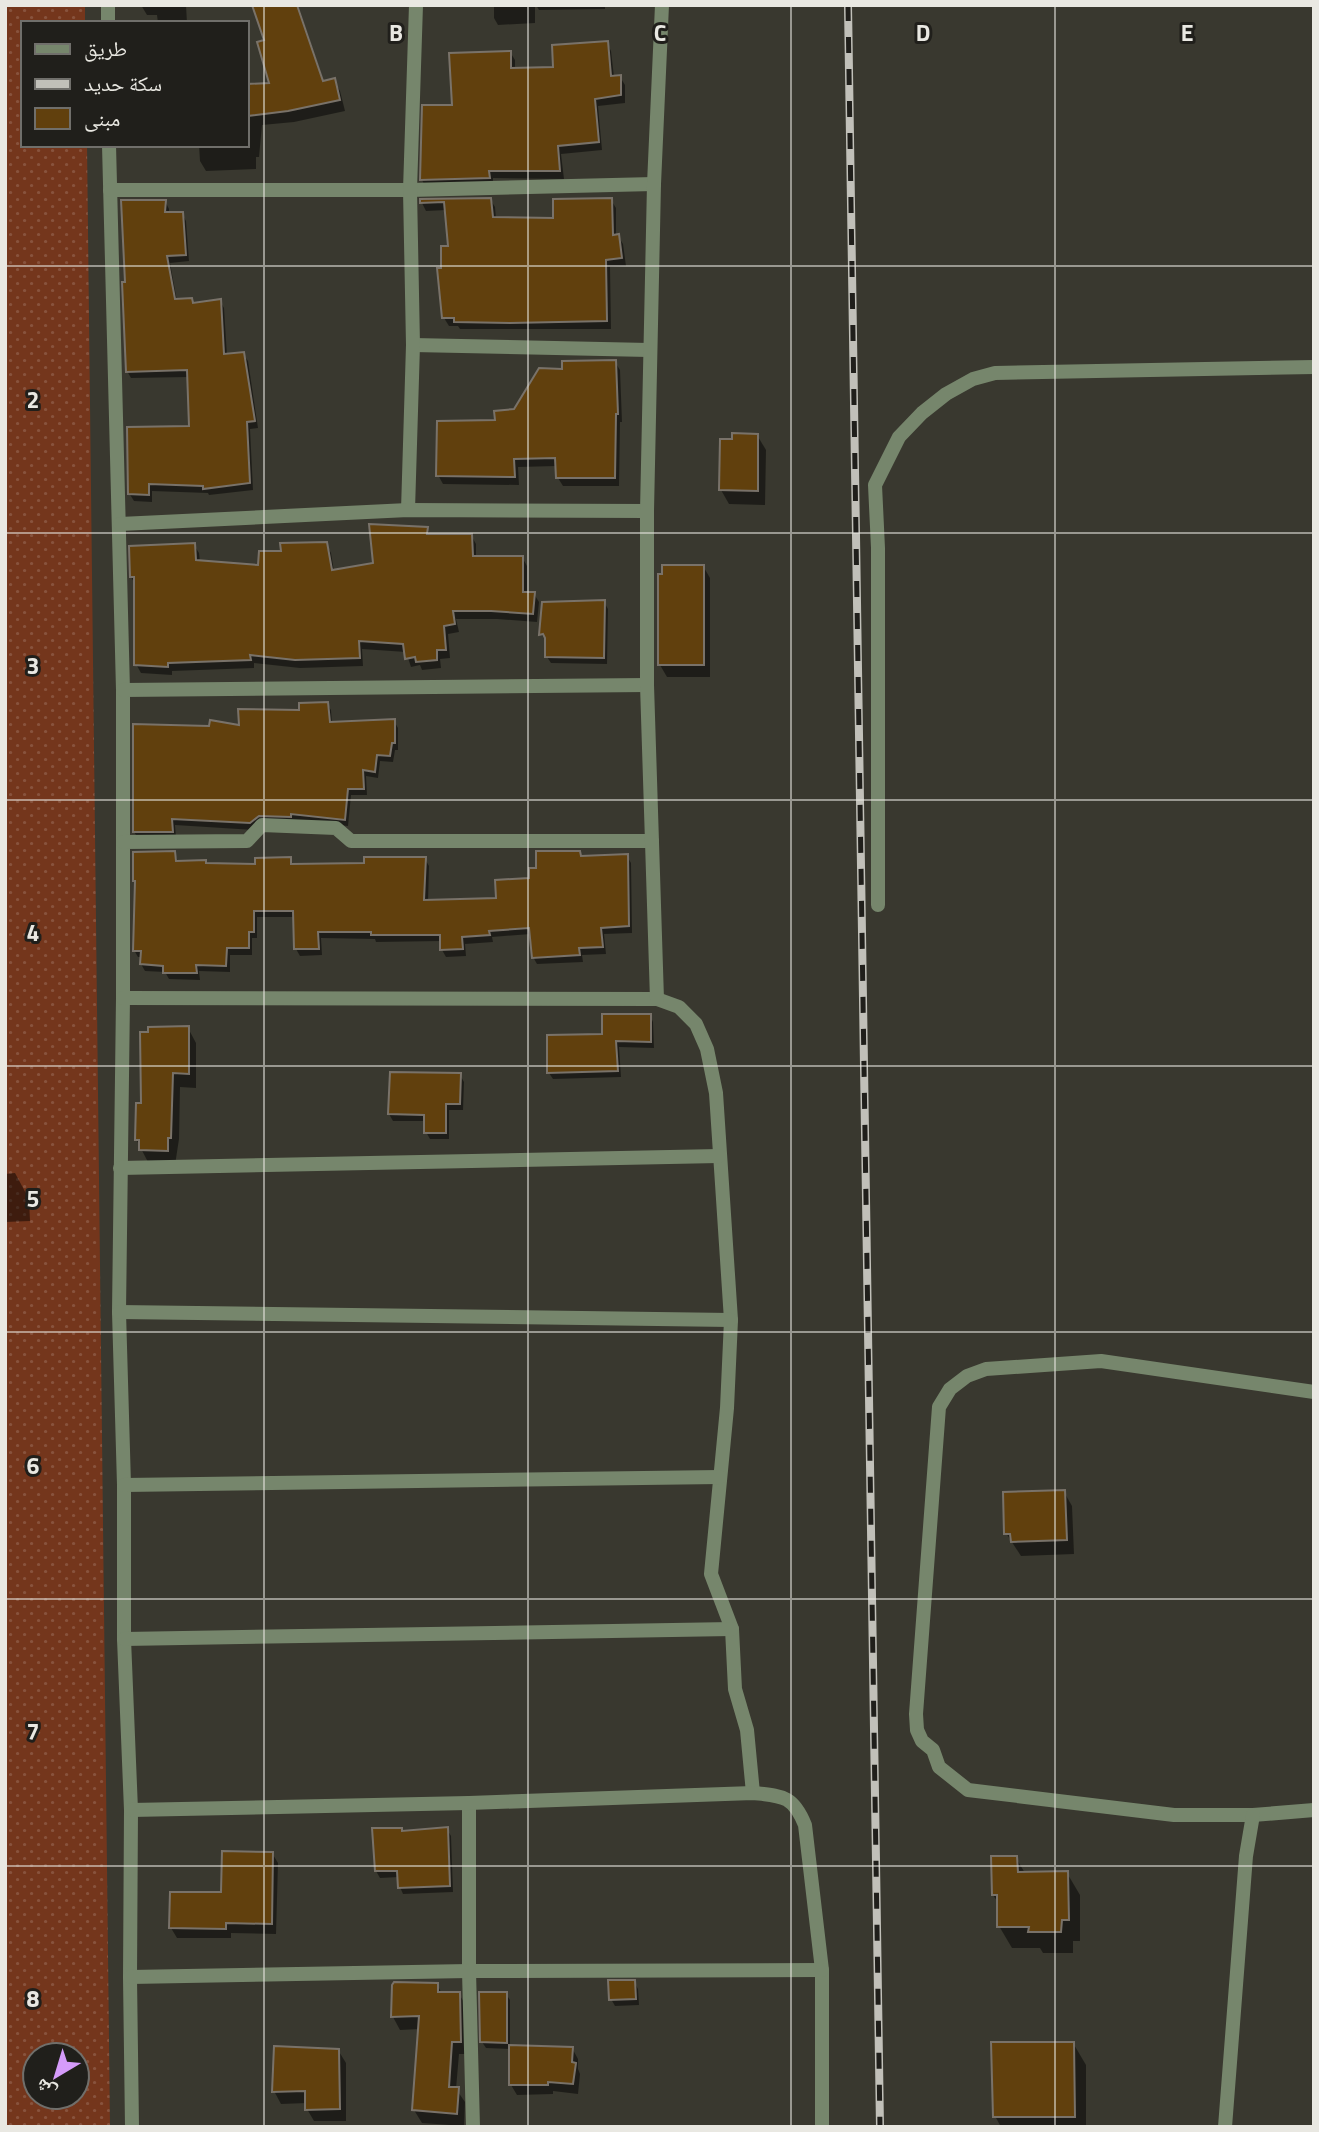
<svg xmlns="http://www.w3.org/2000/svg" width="1319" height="2132" font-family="'Titillium Web','Noto Naskh Arabic',sans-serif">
<defs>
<pattern id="grass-dots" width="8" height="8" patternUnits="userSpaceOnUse" patternTransform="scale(1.75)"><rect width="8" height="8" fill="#74361c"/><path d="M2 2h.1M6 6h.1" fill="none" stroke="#88533d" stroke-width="1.8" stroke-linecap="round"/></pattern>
</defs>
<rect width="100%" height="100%" fill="#39382f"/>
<path fill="url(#grass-dots)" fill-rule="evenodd" d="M5,5H85V23H23V145H87L110,2127H5ZM35,2055H77V2097H35Z"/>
<g fill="#0007">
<polygon points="141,5 186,5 187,23 158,23 157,15 147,15"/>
<polygon points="254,5 298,5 324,82 334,80 340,91 345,111 294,122 262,125 259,157 256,157 256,169 206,171 200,161 199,145 247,145 247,86 271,85 266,41"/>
<polygon points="494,5 535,5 535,23 498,25 494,18"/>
<polygon points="536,5 605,5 605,9 539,10"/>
<polygon points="607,43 611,51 614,77 620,77 625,85 625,103 598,106 602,150 561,154 564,179 493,178 493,186 426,188 422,180 453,107 510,52 515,60 515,70 555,68"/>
<polygon points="490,199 495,207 496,219 555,219 611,200 616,208 616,236 618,236 623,244 626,266 610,267 611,329 460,329 458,326 449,326 444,318 443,269 450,247 447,210 426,211 422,203"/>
<polygon points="165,201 169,209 169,214 182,214 186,221 189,261 170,263 177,301 191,300 194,304 220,301 224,308 227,356 243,354 248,361 258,428 250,429 253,490 209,495 208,493 152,491 152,502 134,501 129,493 191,428 189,377 131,378 127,371 127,283"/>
<polygon points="615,362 620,370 622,422 620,422 619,486 563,486 558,478 557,466 518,467 519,485 443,484 438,475 497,422 515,410 564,370"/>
<polygon points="757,435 766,450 765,505 729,504 721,490 734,441"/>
<polygon points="427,529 431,536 471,535 476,544 476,558 522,557 527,566 527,594 534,594 539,602 537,622 497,619 456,619 459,632 448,634 450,658 440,659 441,668 422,670 420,665 411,667 406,652 362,649 363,666 300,668 254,663 254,668 172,671 172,675 141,673 136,664 135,584 131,577 194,545 199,553 200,562 260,567 282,553 326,544 331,553 334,571 375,565"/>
<polygon points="703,566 710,578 710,677 667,677 660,665"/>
<polygon points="604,602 608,609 607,664 551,663 547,657 547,641 541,634"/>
<polygon points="327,704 331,710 332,724 394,721 398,728 398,750 395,750 393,762 380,761 378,778 366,776 367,795 351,795 348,826 293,820 254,830 175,825 176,838 138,838 134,832 241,727"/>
<polygon points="579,852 582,858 627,856 631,863 632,933 604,934 606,954 582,955 583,962 537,964 533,957 531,934 492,937 493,942 465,944 466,956 446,957 442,950 442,941 376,942 375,939 321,938 322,955 300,956 296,949 295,917 257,917 257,938 252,938 252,955 230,955 230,972 199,971 200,980 169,979 165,972 145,971 141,964 142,957 138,957 134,950 137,884 134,880 174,853 179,863 256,866 290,859 294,866 366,864 425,859 429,866 428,902 498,900 530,880 538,870"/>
<polygon points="650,1015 653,1022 654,1048 619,1047 621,1077 553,1079 549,1073 604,1036"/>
<polygon points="188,1028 196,1043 196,1088 180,1087 179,1139 175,1165 149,1164 136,1139 143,1105 150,1034"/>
<polygon points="460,1075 464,1082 463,1110 449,1110 449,1139 430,1139 426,1132 426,1121 393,1121 389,1114"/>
<polygon points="15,1173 29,1199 30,1221 5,1222 5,1174"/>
<polygon points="1064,1492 1072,1506 1074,1554 1021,1556 1006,1533"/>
<polygon points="447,1829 451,1836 453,1892 403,1894 400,1887 399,1877 380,1878 376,1871 402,1833"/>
<polygon points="272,1853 278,1863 276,1934 231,1933 231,1938 177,1938 171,1928 223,1894"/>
<polygon points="1016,1858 1025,1873 1067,1873 1080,1895 1080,1941 1073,1941 1073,1953 1043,1953 1040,1948 1012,1948 999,1926 999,1904 993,1895"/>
<polygon points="634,1982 638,1989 639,2005 615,2006 611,1999"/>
<polygon points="437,1984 442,1994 459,1994 467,2007 468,2054 459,2054 456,2089 465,2102 464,2126 422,2123 414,2110 420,2029 400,2030 393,2017 393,1986"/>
<polygon points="506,1994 510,2000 510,2047 572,2048 578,2059 578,2069 580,2074 578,2094 553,2091 553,2094 517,2095 511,2085 510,2049 486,2048 482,2042"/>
<polygon points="1073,2043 1086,2065 1086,2127 1001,2127 995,2116"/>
<polygon points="338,2050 346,2063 346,2121 314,2121 307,2109 307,2103 281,2104 274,2091"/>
</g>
<g fill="#61400d" stroke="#797269" stroke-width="2">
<polygon points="252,5 297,5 323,81 335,78 340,100 288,111 247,116 247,84 269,83 257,42 264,40"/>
<polygon points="608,41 611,76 621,75 621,95 595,99 599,142 558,146 560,171 489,171 490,178 420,180 422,105 452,105 449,53 511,51 511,68 553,67 552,45"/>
<polygon points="491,198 493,217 553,218 553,199 612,198 613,235 619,234 622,258 606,260 607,321 510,323 454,322 454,318 442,318 437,268 441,268 441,246 448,246 444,202 420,203 420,199"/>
<polygon points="121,200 166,200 165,212 183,212 186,255 167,256 175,299 192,298 193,303 221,299 224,354 244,352 255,421 247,422 250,483 203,489 203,486 149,484 149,495 128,494 127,427 189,426 187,370 126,372 122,282 125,282"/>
<polygon points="616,360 618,414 616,414 615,478 556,478 555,458 514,459 515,477 436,476 437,421 495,420 494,411 514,409 539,368 562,369 562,361"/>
<polygon points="732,433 758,434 758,491 719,490 720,439 732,439"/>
<polygon points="369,524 428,527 427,534 472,534 473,556 523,556 523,592 535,592 533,614 491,611 453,611 455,624 444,626 446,650 437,650 437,660 416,662 415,657 405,659 403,644 359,641 360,658 295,660 250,655 251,660 168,663 168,667 134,665 134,577 130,577 129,546 195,543 196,560 258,565 259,551 281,551 280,543 327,542 332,570 373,563"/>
<polygon points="662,565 704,565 704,665 658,665 658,574 662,574"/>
<polygon points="605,600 604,658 545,657 545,638 543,634 539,635 542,602"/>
<polygon points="328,702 330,722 395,719 395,743 392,743 390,756 377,755 375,772 363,770 364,789 348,789 345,820 291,814 291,817 259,816 250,823 172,819 173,832 133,832 133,724 209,726 210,720 239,725 238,709 299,710 299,703"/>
<polygon points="175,851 176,861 206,860 206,863 255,864 255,858 291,857 291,864 364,863 364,857 426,857 424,900 496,898 495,880 529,878 529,868 536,868 536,851 580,851 581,856 628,854 629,926 601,928 603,947 579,948 580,955 532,958 529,928 489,931 490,935 462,937 463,949 440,950 440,935 371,935 371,932 318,932 319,949 294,949 293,911 254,911 254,932 249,932 249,948 227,948 226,966 196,965 197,973 163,973 163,966 140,964 141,951 133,951 135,881 133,881 133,852"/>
<polygon points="602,1014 651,1014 651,1042 616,1041 618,1071 547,1073 547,1035 602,1034"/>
<polygon points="189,1026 189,1074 173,1073 171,1138 168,1138 168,1151 139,1150 139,1140 135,1140 136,1103 141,1103 140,1032 148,1032 148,1027"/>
<polygon points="390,1072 461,1073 460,1104 446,1104 446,1133 424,1133 424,1115 388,1114"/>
<polygon points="1065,1490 1067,1540 1011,1542 1010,1534 1004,1534 1003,1492"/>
<polygon points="448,1827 450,1886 398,1888 397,1871 375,1871 372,1828 402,1828 402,1831"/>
<polygon points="222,1851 273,1852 272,1924 226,1923 226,1929 169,1928 170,1892 221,1892"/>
<polygon points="991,1856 1017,1856 1018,1872 1068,1871 1069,1920 1062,1920 1061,1932 1028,1932 1029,1927 997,1927 997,1895 992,1895"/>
<polygon points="608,1980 635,1980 636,1999 609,2000"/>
<polygon points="394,1982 438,1983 438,1992 460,1992 461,2042 452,2042 449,2087 459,2087 457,2114 412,2110 419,2016 391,2017 392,1985"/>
<polygon points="479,1992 507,1992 507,2043 480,2042"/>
<polygon points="991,2042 1074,2042 1075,2117 993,2117"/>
<polygon points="509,2045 573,2047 572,2062 576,2063 573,2084 548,2082 548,2085 509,2085"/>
<polygon points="274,2046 339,2049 340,2109 305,2110 305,2091 272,2092"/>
</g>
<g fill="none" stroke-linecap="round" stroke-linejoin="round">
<g stroke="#76866c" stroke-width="14">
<polyline points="108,5 108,23"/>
<polyline points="109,145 123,690 123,998 119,1312 124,1485 124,1639 131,1810 130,1977 132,2127"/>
<polyline points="110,190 410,190 654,184"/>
<polyline points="413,345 649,350"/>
<polyline points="408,510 413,345 410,190 416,5"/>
<polyline points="120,524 408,510 647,511"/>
<polyline points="123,690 647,685"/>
<polyline points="123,842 247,841 262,825 336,828 351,841 652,841"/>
<polyline points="878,905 878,548 875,485 899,437 922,413 946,394 973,379 995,373 1314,367"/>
<polyline points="123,998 657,999 679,1007 696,1024 707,1049 716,1093 731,1320 727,1408 711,1574 732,1629 735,1689 747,1730 753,1793"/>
<polyline points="657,999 647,685 647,511 654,184 662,5"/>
<polyline points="120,1168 719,1156"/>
<polyline points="119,1312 731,1320"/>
<polyline points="1314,1392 1101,1361 986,1369 967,1376 950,1389 939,1407 916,1714 917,1730 922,1741 933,1750 939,1767 968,1790 1174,1815 1253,1815 1314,1810"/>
<polyline points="124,1485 720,1477"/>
<polyline points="124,1639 732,1629"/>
<polyline points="469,1803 469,1971 473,2127"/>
<path d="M131,1810L469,1803L753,1793C782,1796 793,1795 805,1825L822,1970V2127"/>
<polyline points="130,1977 469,1971 822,1970"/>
<polyline points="1225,2127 1246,1856 1253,1815"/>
</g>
<g stroke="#c1c0b9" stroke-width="8">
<polyline id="rail" points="848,5 880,2127"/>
</g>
<use href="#rail" stroke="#201f1b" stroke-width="5" stroke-dasharray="16" stroke-linecap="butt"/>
</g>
<path fill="none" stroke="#e9e8e2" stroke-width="2" stroke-opacity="0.55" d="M264,5V2127M528,5V2127M791,5V2127M1055,5V2127M5,266H1314M5,533H1314M5,800H1314M5,1066H1314M5,1332H1314M5,1599H1314M5,1866H1314"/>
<g font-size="23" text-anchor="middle" font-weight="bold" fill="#e9e8e2" stroke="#201f1b" stroke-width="6" stroke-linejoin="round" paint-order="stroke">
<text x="396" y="41">B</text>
<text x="660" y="41">C</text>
<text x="923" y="41">D</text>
<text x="1187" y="41">E</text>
<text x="33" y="408">2</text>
<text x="33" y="674">3</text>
<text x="33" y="941">4</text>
<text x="33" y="1207">5</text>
<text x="33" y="1474">6</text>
<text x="33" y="1740">7</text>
<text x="33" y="2007">8</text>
</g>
<rect width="1319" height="2132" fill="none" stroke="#e9e8e2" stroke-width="14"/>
<rect x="21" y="21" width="228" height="126" fill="#201f1b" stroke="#706f6b" stroke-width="2"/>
<rect x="35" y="44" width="35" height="10" fill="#76866c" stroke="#706f6b" stroke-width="2"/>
<text x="84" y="56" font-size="21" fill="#e9e8e2">طريق</text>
<rect x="35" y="79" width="35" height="10" fill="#c1c0b9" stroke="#706f6b" stroke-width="2"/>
<text x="84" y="91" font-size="21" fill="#e9e8e2">سكة حديد</text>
<rect x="35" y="108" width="35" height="21" fill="#61400d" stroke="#706f6b" stroke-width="2"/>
<text x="84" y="126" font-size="21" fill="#e9e8e2">مبنى</text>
<g transform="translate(56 2076) rotate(218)"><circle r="33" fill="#201f1b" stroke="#706f6b" stroke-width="2"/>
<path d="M0-5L12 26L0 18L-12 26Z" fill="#d59bfa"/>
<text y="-10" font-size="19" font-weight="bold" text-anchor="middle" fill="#e9e8e2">ش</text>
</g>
</svg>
